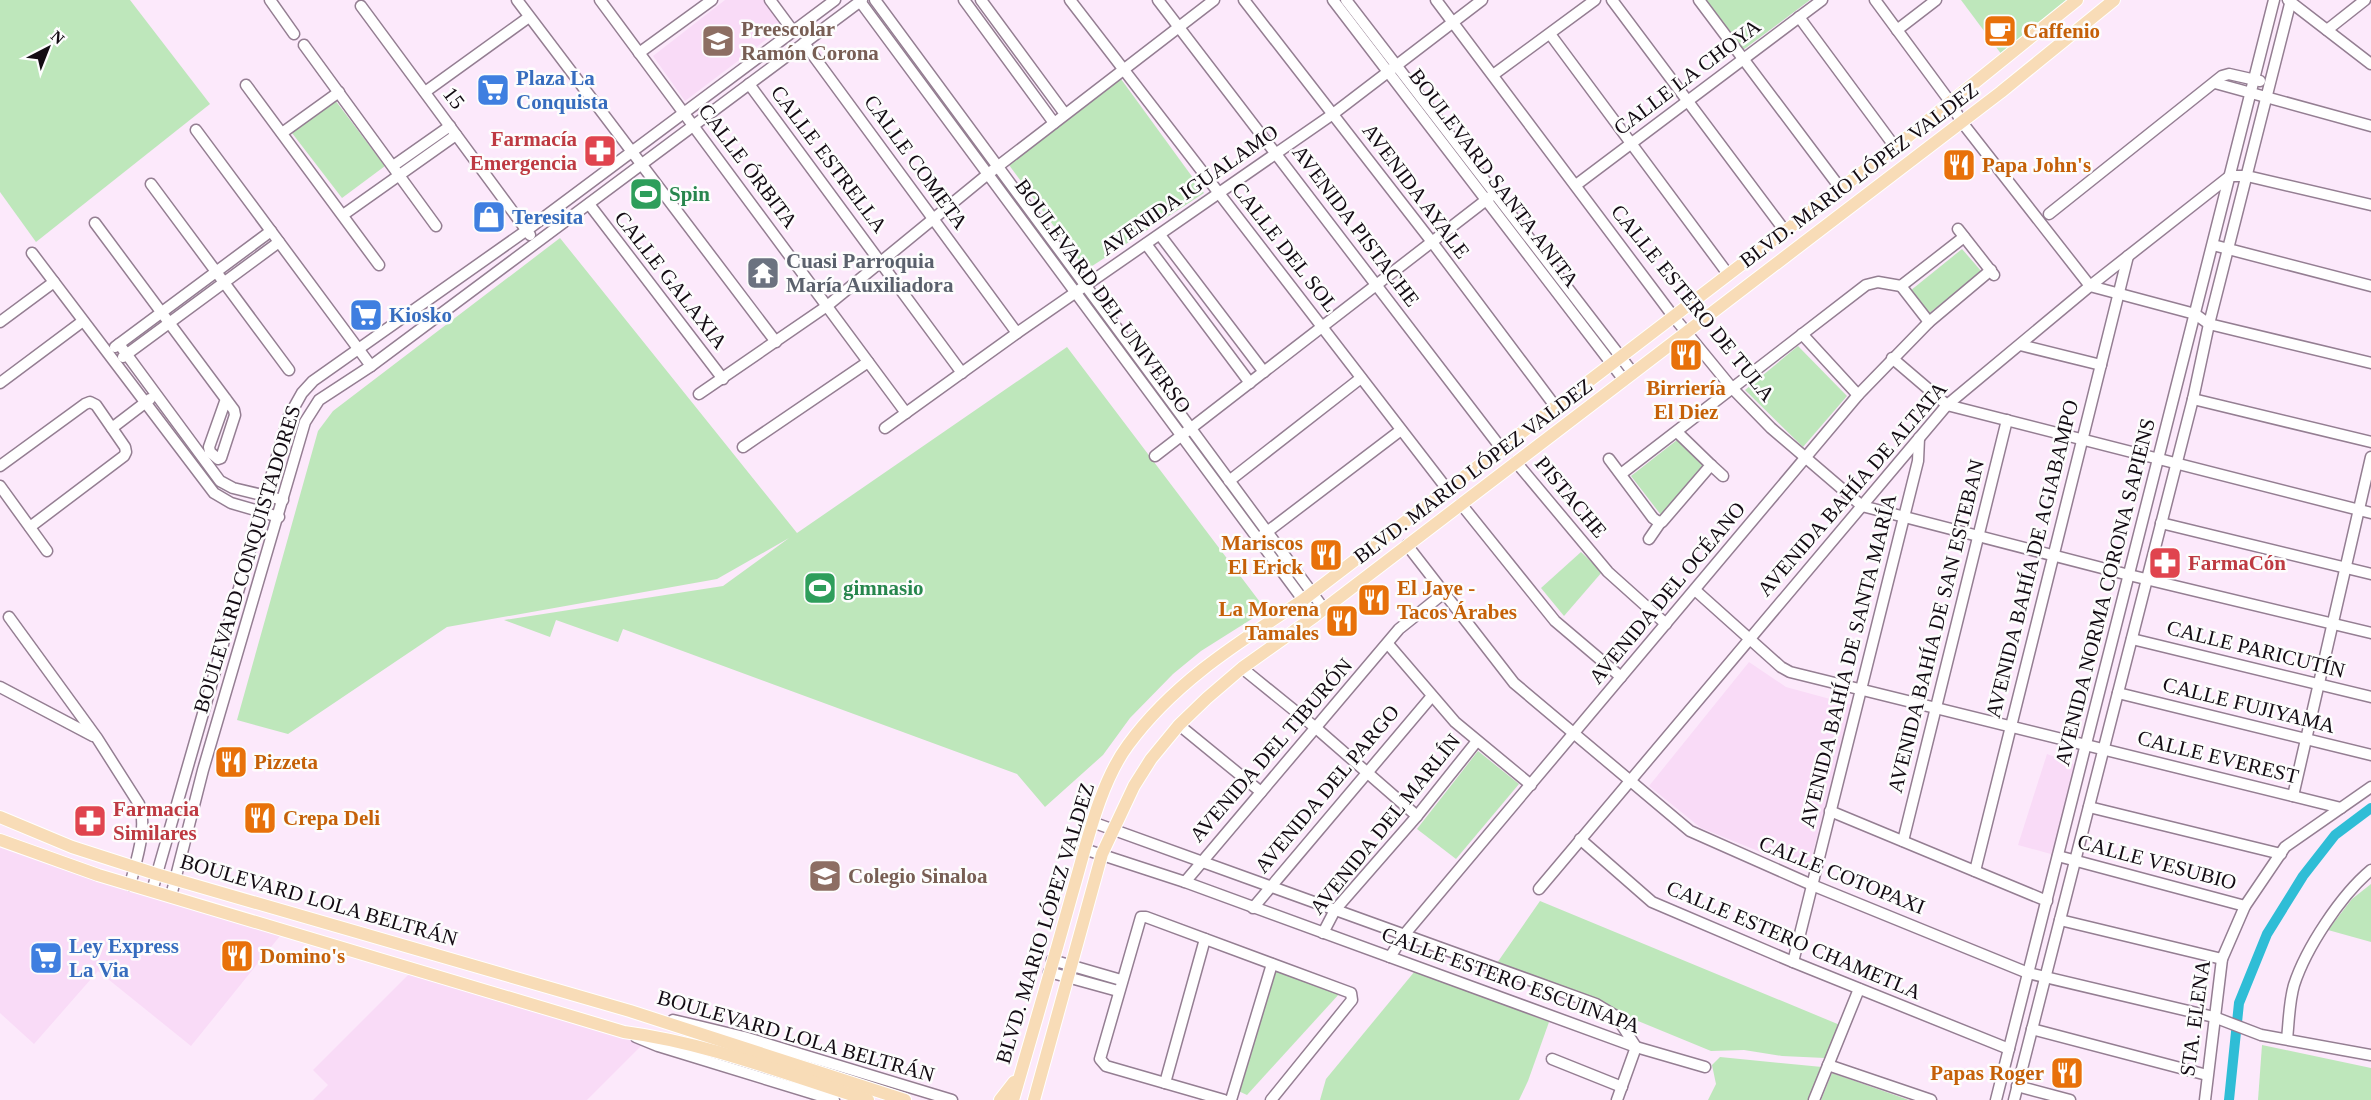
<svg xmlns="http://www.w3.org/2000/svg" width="2371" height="1100" font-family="Georgia,serif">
<rect width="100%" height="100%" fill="#fce9fb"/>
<g fill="#f9dbf7">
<polygon points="725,0 765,0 784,26 685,101 653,56"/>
<polygon points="1749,662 1786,687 1852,705 1808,871 1701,828 1649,786"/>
<polygon points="2047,754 2081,767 2058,856 2018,845"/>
<polygon points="0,839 284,931 191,1046 98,971 34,1044 0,1013"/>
<polygon points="414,969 646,1041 587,1100 313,1100 328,1085 313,1070"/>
</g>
<g fill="#bee7bb">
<polygon points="0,0 130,0 210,104 36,242 0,192"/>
<polygon points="1706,0 1810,0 1743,50"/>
<polygon points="1961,0 2072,0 2002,55"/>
<polygon points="1121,79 1204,193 1086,270 1009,165"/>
<polygon points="335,100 385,166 342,198 292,133"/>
<polygon points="560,238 797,533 1067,347 1266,610 1201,651 1173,674 1130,718 1103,755 1045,807 1017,774 623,629 618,642 556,620 550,637 504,620 723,586 789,538 717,579 447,627 288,734 237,720 318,431 333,411"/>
<polygon points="1962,249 1982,272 1928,314 1910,291"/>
<polygon points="1798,346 1847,396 1803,447 1745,390"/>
<polygon points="1677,440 1703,465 1661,515 1631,476"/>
<polygon points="1581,552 1602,572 1564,616 1541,588"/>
<polygon points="1478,751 1519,784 1456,859 1417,829"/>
<polygon points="2371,884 2371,942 2328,930 2352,899"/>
<polygon points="1540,901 1840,1025 1825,1058 1782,1056 1744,1050 1711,1051 1497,963"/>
<polygon points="1273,968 1340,993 1247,1095 1234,1089"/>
<polygon points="1415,971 1549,1022 1528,1081 1519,1100 1320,1100 1326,1079"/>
<polygon points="2262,1045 2371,1068 2371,1100 2258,1100"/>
<polygon points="1720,1057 1822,1067 1809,1100 1708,1100 1716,1084 1712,1065"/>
<polygon points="1832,1073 1909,1100 1821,1100"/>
</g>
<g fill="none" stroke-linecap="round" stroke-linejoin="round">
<polyline stroke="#2fbdd6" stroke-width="10" points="2229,1100 2239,1003 2267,934 2303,876 2335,835 2371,808"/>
<g stroke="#947e92" stroke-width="13">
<g id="minor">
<polyline points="270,0 294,34"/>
<polyline points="517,0 776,342"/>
<polyline points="600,0 906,413"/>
<polyline points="770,0 793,31"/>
<polyline points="859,0 1315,616"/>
<polyline points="875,0 1324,609"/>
<polyline points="964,0 1054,123"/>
<polyline points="981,0 1065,114"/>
<polyline points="1070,0 1447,489"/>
<polyline points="1158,0 1501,448"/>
<polyline points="1244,0 1432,242 1555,406"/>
<polyline points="1333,0 1624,380"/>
<polyline points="1346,0 1633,373"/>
<polyline points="1436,0 1673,316 1732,388 1771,428 1862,506 2129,575 2371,633"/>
<polyline points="1612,0 1785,231"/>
<polyline points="1699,0 1841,189"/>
<polyline points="1875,0 1951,103 1961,121 2090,286 2195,314 2209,324 2371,363"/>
<polyline points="2288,0 2371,64"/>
<polyline points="361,6 530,235"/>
<polyline points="1799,17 1895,147"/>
<polyline points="1897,30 1936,0"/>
<polyline points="2327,30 2365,0"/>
<polyline points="1550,34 1728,274"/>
<polyline points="804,43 1017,333"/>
<polyline points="304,45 436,226"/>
<polyline points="639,53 712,0"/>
<polyline points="1493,75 1595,0"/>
<polyline points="2215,83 2371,126"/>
<polyline points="749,84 962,373"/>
<polyline points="246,85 379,265"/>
<polyline points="425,92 529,17"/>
<polyline points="196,130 371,366"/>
<polyline points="282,133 339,92"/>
<polyline points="393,166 450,126"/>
<polyline points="151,184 289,370"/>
<polyline points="1576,185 1822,0"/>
<polyline points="589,204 723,379"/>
<polyline points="2049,214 2222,76 2229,74 2260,81"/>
<polyline points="343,215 456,135"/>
<polyline points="95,223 234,410 235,415 221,458 218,459 210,452 209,447 226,399"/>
<polyline points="1958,229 1994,275"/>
<polyline points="1160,235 1264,372"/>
<polyline points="1146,244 1250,383"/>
<polyline points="2213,245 2371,286"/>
<polyline points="32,253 214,493 231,503 279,517"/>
<polyline points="1901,286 1964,237"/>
<polyline points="1901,286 1929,322"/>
<polyline points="0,322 54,282"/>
<polyline points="1802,334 1858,395"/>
<polyline points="119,344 220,481 233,488 283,500"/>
<polyline points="2020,345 2101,365"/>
<polyline points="115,347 271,231"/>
<polyline points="123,357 279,242"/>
<polyline points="1892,358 1947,405 2371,513"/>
<polyline points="0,383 83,321"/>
<polyline points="699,394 827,306 988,174 1214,0"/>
<polyline points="2193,399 2371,442"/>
<polyline points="112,428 150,399"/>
<polyline points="885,428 1017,333 1333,114 1482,0"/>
<polyline points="743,447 868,362"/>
<polyline points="1155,456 1490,197"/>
<polyline points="1609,459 1653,518 1657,521 1662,522 1711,465 1677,432"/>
<polyline points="1516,462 1608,572 1666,624"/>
<polyline points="1711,465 1723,476"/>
<polyline points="0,466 85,404 90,402 96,405 125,447 126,452 124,456 30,527"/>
<polyline points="1621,474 1866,285 1878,282 1901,286"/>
<polyline points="1229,481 1361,378"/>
<polyline points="0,486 47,551"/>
<polyline points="1461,504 1555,621 1621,677"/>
<polyline points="2161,523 2371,574"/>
<polyline points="1263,535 1401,430"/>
<polyline points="1649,539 1660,523"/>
<polyline points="1407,545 1514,683 1690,831 1812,885 2028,973 2214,1017 2261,1035 2371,1055"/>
<polyline points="1695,590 1781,667 1790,672 2341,808"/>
<path d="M9,617L97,738L139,804C148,828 136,861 130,885"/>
<polyline points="2132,639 2371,697"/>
<polyline points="1388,644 1455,722 1531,785"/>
<polyline points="1242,668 1316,728 1417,816"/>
<polyline points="0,687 93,736"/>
<polyline points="2118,693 2371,755"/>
<polyline points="1179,725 1261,792"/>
<polyline points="2293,796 2371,457"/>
<polyline points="2089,807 2281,854"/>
<polyline points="1830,811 2047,901"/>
<polyline points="1092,822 1596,1004 1616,1016 1636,1047"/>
<polyline points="1580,839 1652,902 1793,962 2009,1049"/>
<polyline points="1903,841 2007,420"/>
<polyline points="1084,849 1185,882 1636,1047 1705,1067"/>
<polyline points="2058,856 2245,906"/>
<polyline points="1975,871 2128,256"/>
<polyline points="1185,882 1399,629 1444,593"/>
<polyline points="1539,889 1947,405 2090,286 2230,176 2247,176 2371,205"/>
<polyline points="152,891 288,418 302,393 313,381 527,230 835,0"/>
<polyline points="171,896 203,770 305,422 319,400 371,366 862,0"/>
<polyline points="1253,908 1432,696"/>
<polyline points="2060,920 2222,959"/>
<polyline points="1323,933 1335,910 1417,816 1477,741"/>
<polyline points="1390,957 1404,935 1858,395 1929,322 1991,270"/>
<polyline points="1052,960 1121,980"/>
<polyline points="1793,962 1918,461 1919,438"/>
<polyline points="1049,972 1118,991"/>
<polyline points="673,1020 744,1037 952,1100"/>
<polyline points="2032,1029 2207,1075"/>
<polyline points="636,1037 658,1046 834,1100"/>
<path d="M2287,1039C2289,1021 2289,1002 2294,985C2306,948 2341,895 2371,870"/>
<polyline points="1552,1059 1622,1087"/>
<polyline points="1828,1065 1931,1100"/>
<polyline points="1165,1083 1205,939"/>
<polyline points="2017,1086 2070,1100"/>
<polyline points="1224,1100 1106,1066 1100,1059 1141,917 1146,917 1351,993 1352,1000 1271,1100"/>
<polyline points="1231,1100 1272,964"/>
<polyline points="1617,1100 1636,1047"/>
<polyline points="1814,1100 1859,989"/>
<polyline points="1996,1100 2274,0"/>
<polyline points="2014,1100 2193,399 2209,324 2291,0"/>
<polyline points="2205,1100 2222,959 2245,906 2285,847 2371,787"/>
</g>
</g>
<g stroke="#fff" stroke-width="14">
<g id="major">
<polyline points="0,817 72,847 156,874 630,1011 905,1100"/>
<path d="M0,840L98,875L624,1032C708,1043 788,1075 868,1100"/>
<polyline points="1000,1100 1014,1082"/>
<path d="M1013,1100C1033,1031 1053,963 1072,894C1086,847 1099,784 1128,745C1174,682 1239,642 1303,600L1895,147L2077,0"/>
<polyline points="1034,1100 1102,854 1134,786 1151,759 1179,725 1207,698 1242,668 1315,616 2001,92 2114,0"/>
</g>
</g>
<use href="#minor" stroke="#fff" stroke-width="10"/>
<use href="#major" stroke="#f8dcb7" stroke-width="12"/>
</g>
<defs>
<g id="cafe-square" transform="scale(1.725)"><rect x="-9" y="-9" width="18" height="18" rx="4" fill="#e8710a" stroke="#fdfdfd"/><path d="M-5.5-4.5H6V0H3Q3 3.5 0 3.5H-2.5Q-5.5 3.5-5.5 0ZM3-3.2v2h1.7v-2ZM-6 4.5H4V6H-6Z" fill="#fff"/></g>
<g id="school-square" transform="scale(1.725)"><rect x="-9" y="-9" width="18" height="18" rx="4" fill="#8d6e63" stroke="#fdfdfd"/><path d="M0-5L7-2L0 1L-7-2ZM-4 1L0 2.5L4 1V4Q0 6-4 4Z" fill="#fff"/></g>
<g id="supermarket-square" transform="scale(1.725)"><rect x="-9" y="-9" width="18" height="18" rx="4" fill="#3f7fe0" stroke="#fdfdfd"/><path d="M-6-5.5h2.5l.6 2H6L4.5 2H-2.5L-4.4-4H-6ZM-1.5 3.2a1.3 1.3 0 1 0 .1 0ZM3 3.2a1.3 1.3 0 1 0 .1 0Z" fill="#fff"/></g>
<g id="pharmacy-square" transform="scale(1.725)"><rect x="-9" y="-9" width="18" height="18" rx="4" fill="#e0444e" stroke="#fdfdfd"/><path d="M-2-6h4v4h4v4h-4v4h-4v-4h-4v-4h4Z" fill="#fff"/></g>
<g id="restaurant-square" transform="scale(1.725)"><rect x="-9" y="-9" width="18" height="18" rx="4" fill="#e8710a" stroke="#fdfdfd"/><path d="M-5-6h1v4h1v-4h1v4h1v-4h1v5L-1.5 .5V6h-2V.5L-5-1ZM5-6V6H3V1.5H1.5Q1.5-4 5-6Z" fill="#fff"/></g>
<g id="stadium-square" transform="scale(1.725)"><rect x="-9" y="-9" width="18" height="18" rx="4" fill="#2e9e5b" stroke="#fdfdfd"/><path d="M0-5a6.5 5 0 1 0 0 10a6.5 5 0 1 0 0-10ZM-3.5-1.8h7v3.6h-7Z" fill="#fff"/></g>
<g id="shop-square" transform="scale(1.725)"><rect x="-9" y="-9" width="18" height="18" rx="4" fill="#3f7fe0" stroke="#fdfdfd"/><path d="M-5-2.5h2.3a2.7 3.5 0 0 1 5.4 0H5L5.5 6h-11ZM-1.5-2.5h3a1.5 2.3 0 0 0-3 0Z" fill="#fff"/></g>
<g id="temple-square" transform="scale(1.725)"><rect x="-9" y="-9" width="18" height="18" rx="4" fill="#6b7280" stroke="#fdfdfd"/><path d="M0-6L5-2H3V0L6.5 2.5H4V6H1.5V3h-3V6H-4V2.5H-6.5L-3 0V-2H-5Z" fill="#fff"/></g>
</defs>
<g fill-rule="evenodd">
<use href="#cafe-square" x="2000" y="31"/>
<use href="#school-square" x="718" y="41"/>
<use href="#supermarket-square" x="493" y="90"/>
<use href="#pharmacy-square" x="600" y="151"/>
<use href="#restaurant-square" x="1959" y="165"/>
<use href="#stadium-square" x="646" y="194"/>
<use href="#shop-square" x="489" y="217"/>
<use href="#temple-square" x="763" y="273"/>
<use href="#supermarket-square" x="366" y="315"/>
<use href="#restaurant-square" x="1686" y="355"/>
<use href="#restaurant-square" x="1326" y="555"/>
<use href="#pharmacy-square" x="2165" y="563"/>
<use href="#stadium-square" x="820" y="588"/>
<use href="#restaurant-square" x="1374" y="600"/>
<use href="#restaurant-square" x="1342" y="621"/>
<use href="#restaurant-square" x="231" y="762"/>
<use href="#restaurant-square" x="260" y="818"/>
<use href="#pharmacy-square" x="90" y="821"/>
<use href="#school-square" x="825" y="876"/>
<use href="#restaurant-square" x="237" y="956"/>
<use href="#supermarket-square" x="46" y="958"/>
<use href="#restaurant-square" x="2067" y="1073"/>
</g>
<g text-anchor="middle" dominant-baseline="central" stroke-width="5" stroke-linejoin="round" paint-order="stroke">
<g font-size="21" font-weight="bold" fill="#785e54" stroke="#fdfdfd" text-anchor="start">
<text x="741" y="29">Preescolar<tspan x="741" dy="24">Ramón Corona</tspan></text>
<text x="848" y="876">Colegio Sinaloa</text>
</g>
<g font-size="21" font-weight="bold" fill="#c56008" stroke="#fdfdfd" text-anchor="start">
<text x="2023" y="31">Caffenio</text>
<text x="1982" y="165">Papa John's</text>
<text x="1686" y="388" text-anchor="middle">Birriería<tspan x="1686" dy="24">El Diez</tspan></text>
<text x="1303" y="543" text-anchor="end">Mariscos<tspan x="1303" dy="24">El Erick</tspan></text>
<text x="1397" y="588">El Jaye -<tspan x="1397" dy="24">Tacos Árabes</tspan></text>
<text x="1319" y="609" text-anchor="end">La Morena<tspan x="1319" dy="24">Tamales</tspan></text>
<text x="254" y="762">Pizzeta</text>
<text x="283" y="818">Crepa Deli</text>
<text x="260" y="956">Domino's</text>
<text x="2044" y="1073" text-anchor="end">Papas Roger</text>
</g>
<g font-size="21" fill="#130b13" stroke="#fdfdfd">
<text transform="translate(1687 77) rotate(-37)">CALLE LA CHOYA</text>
<text transform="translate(454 98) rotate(53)">15</text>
<text transform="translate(829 159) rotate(53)">CALLE ESTRELLA</text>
<text transform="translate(916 162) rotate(54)">CALLE COMETA</text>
<text transform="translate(748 166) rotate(53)">CALLE ÓRBITA</text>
<text transform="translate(1859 175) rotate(-37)">BLVD. MARIO LÓPEZ VALDEZ</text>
<text transform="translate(1494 178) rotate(53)">BOULEVARD SANTA ANITA</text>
<text transform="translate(1189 190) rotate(-35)">AVENIDA IGUALAMO</text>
<text transform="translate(1416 191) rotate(53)">AVENIDA AYALE</text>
<text transform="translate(1356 226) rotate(53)">AVENIDA PISTACHE</text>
<text transform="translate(1285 247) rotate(52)">CALLE DEL SOL</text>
<text transform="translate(671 280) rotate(52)">CALLE GALAXIA</text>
<text transform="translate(1103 296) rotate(54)">BOULEVARD DEL UNIVERSO</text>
<text transform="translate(1693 303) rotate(51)">CALLE ESTERO DE TULA</text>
<text transform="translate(1473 471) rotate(-37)">BLVD. MARIO LÓPEZ VALDEZ</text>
<text transform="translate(1852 489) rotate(-49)">AVENIDA BAHÍA DE ALTATA</text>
<text transform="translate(1571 497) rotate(50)">PISTACHE</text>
<text transform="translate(247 559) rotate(-73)">BOULEVARD CONQUISTADORES</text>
<text transform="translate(2032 559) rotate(-76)">AVENIDA BAHÍA DE AGIABAMPO</text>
<text transform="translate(2105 592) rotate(-76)">AVENIDA NORMA CORONA SAPIENS</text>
<text transform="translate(1667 593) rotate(-50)">AVENIDA DEL OCÉANO</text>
<text transform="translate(1936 626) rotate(-76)">AVENIDA BAHÍA DE SAN ESTEBAN</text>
<text transform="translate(2256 649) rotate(14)">CALLE PARICUTÍN</text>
<text transform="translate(1848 661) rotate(-76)">AVENIDA BAHÍA DE SANTA MARÍA</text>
<text transform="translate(2249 705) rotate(14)">CALLE FUJIYAMA</text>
<text transform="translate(1271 750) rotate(-49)">AVENIDA DEL TIBURÓN</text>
<text transform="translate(2218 757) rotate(14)">CALLE EVEREST</text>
<text transform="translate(1327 789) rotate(-50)">AVENIDA DEL PARGO</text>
<text transform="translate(1385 824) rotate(-51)">AVENIDA DEL MARLÍN</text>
<text transform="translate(2157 862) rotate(15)">CALLE VESUBIO</text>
<text transform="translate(1842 875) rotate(22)">CALLE COTOPAXI</text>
<text transform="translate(319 900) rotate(16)">BOULEVARD LOLA BELTRÁN</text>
<text transform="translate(1045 923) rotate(-73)">BLVD. MARIO LÓPEZ VALDEZ</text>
<text transform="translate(1794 940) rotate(23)">CALLE ESTERO CHAMETLA</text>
<text transform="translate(1511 980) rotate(20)">CALLE ESTERO ESCUINAPA</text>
<text transform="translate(2195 1018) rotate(-82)">STA. ELENA</text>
<text transform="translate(796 1036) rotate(16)">BOULEVARD LOLA BELTRÁN</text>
</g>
<g font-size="21" font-weight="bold" fill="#366cbe" stroke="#fdfdfd" text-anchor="start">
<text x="516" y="78">Plaza La<tspan x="516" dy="24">Conquista</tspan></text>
<text x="512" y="217">Teresita</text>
<text x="389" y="315">Kiosko</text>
<text x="69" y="946">Ley Express<tspan x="69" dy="24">La Via</tspan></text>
</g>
<g font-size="21" font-weight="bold" fill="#be3a42" stroke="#fdfdfd" text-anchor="start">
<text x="577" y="139" text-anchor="end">Farmacía<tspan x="577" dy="24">Emergencia</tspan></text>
<text x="2188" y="563">FarmaCón</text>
<text x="113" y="809">Farmacia<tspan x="113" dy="24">Similares</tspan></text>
</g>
<g font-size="21" font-weight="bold" fill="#27864d" stroke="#fdfdfd" text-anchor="start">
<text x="669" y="194">Spin</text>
<text x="843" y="588">gimnasio</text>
</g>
<g font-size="21" font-weight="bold" fill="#5b616d" stroke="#fdfdfd" text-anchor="start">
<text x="786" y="261">Cuasi Parroquia<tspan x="786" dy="24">María Auxiliadora</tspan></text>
</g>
</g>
<g transform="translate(48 48) rotate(42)" stroke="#fdfdfd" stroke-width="4.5" paint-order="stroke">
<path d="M0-4.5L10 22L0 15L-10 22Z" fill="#130b13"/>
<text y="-9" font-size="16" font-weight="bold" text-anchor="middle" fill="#130b13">N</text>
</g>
</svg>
